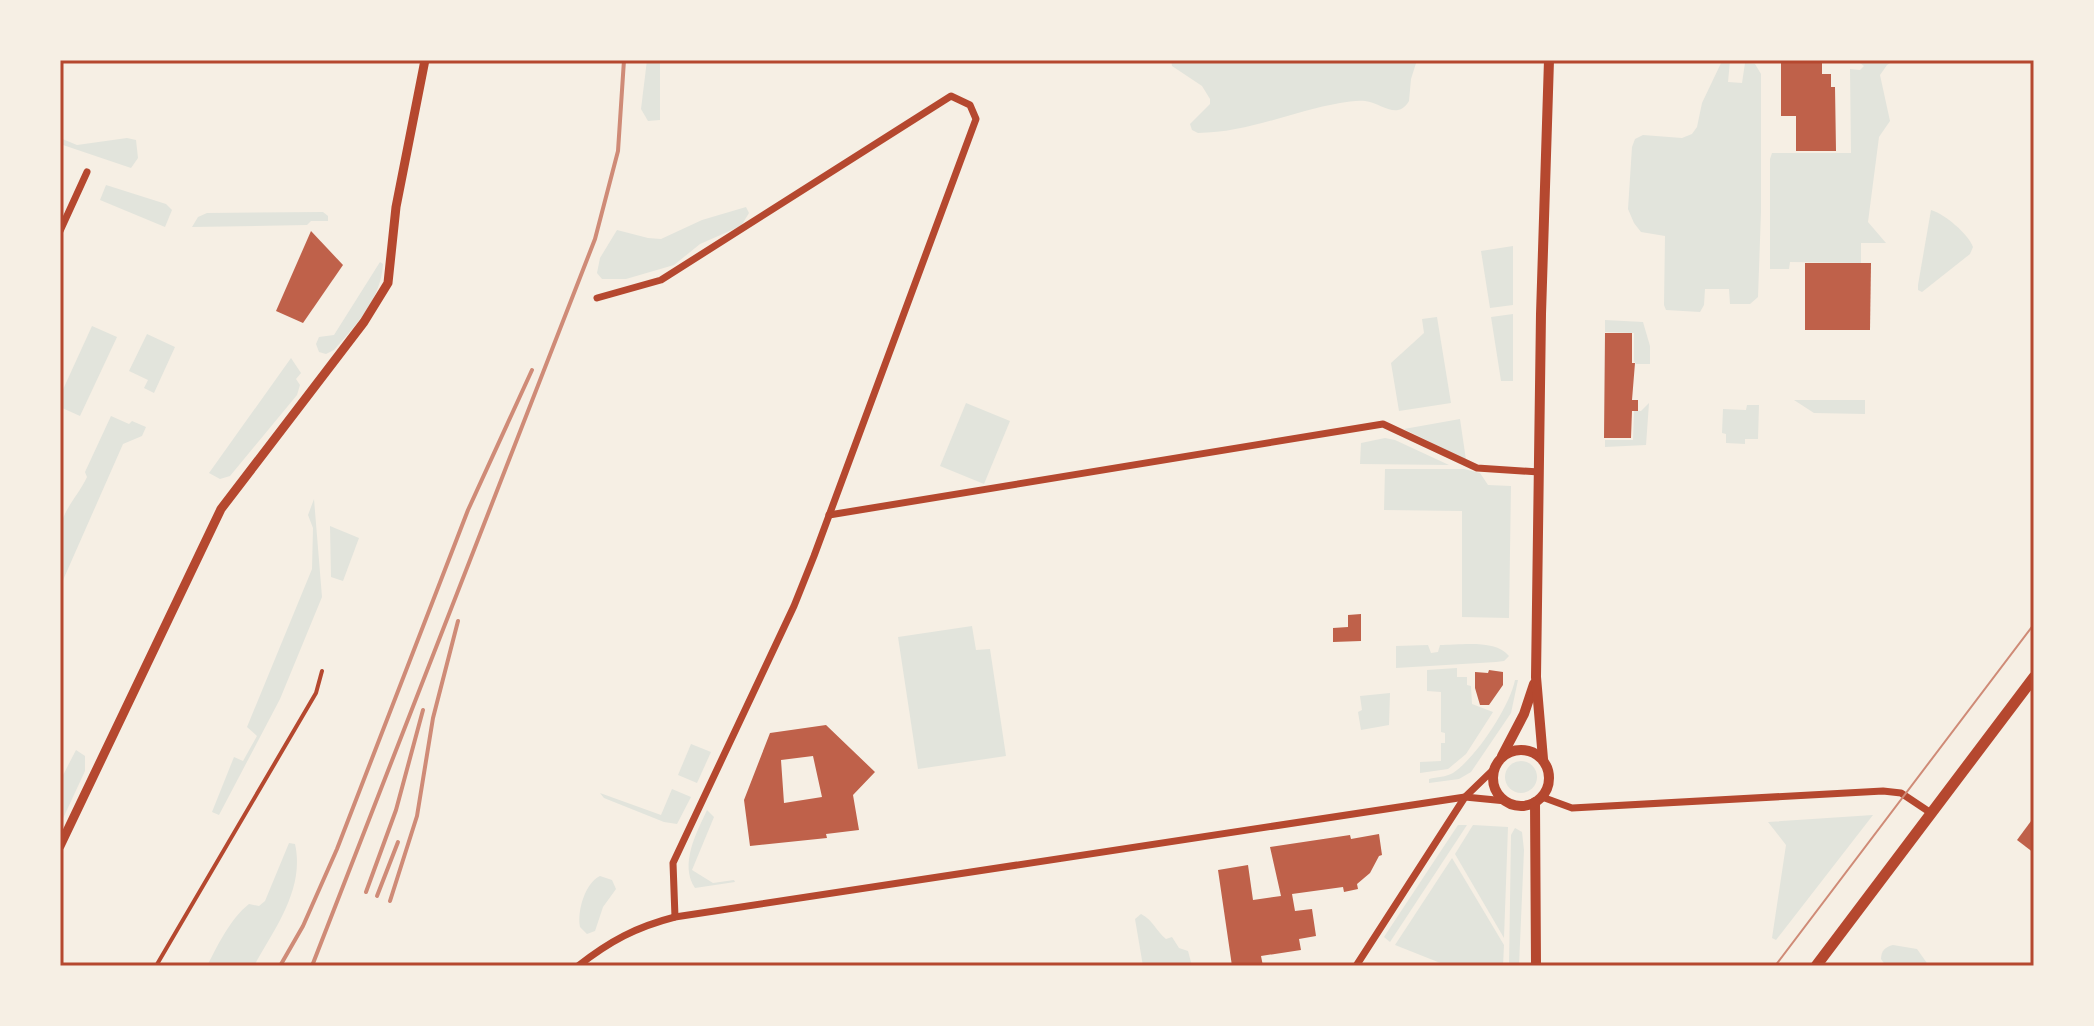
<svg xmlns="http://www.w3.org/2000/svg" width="2094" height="1026" font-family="'IBM Plex Sans',sans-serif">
<rect width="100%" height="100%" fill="#f6efe4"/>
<g fill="#e2e4dc">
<polygon points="647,60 660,60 660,120 648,121 641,109"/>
<path d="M1171,60H1417L1411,79L1409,101C1397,121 1382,103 1365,101C1357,100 1348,102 1340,103C1293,111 1247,133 1198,133L1192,130L1190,124L1210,104V99L1202,86L1172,66Z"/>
<polygon points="1856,60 1895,60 1887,65 1880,75 1890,121 1879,137 1868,222 1886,243 1861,243 1861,263 1790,262 1789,269 1770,269 1770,159 1772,153 1851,153 1850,69 1860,70 1864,66"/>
<polygon points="1722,61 1730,61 1728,82 1742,83 1745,63 1755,64 1761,74 1761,212 1758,297 1750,304 1730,304 1729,289 1705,289 1704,305 1700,312 1666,310 1664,305 1665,236 1641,232 1634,223 1628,209 1632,147 1635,139 1643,135 1682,138 1692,134 1697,127 1702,103"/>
<polygon points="60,138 77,145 127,138 136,140 138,158 131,168 60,144"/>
<polygon points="106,185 166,204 172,210 165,227 100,200"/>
<polygon points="746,207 749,213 741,226 700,244 674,265 626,279 602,279 597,273 600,258 617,230 648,238 661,239 702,220"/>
<path d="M1931,210C1945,214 1968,234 1973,247L1970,254L1922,292L1918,290V285Z"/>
<polygon points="323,212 328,216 328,221 311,221 307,225 192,227 198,217 207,213"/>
<polygon points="1513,246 1513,305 1490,308 1481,251"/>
<path d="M380,262L383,264C381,299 356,325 334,350L326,354L319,352L316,344L319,337L334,335Z"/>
<polygon points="1513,314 1513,381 1501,381 1491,317"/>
<polygon points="1437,317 1451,403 1399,411 1391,363 1424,333 1422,319"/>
<polygon points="1605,320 1643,322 1650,346 1650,364 1636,364 1634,361 1634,333 1605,332"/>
<polygon points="92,326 117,337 80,416 60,407 60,396"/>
<polygon points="147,334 175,347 154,393 144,388 148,380 129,371"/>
<polygon points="291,358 301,373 296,379 300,385 297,395 230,476 220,479 209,473"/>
<polygon points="1794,400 1865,400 1865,414 1814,413"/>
<polygon points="966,403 1010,421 984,484 940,466"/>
<polygon points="1649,403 1646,445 1605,447 1605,440 1633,440 1634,411 1641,411"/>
<polygon points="1747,405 1759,405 1758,439 1745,439 1745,444 1726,443 1726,434 1722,433 1723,409 1746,410"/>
<path d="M111,416L129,424L132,421L146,427L142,436L123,444L60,587C60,567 55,540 62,521C68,504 79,494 87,477L85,472Z"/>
<polygon points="1460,419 1466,460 1404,429"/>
<polygon points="1385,438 1395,440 1449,465 1360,464 1361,443"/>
<polygon points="1385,469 1464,469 1480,473 1488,485 1511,486 1509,618 1462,617 1462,511 1384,510"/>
<polygon points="314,499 322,597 280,699 219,815 212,812 234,757 243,761 257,736 247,727 312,569 313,528 308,515"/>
<polygon points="330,526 359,538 343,581 331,577"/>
<polygon points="972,626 976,650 990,649 1006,756 918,769 898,637"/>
<path d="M1428,645L1431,653L1438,652L1440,645C1460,645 1496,639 1509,656L1504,661L1496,662L1396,668V646Z"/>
<polygon points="1457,668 1457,677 1467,677 1467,685 1471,686 1472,704 1493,712 1466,754 1448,769 1420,773 1420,762 1441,761 1441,743 1445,743 1445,733 1441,732 1441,692 1427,691 1427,670"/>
<path d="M1515,680H1518L1511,713L1471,772L1459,779L1429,783V779C1437,777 1446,777 1453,773C1476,758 1510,706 1515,680Z"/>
<polygon points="1390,693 1389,725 1361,730 1358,712 1362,710 1360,696"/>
<polygon points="691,744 711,752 697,783 678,775"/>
<polygon points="76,750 85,756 85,771 60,825 60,781"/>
<circle cx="1521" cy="777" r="16"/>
<polygon points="672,789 691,797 677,824 664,822 604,798 600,793 661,815"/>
<path d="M707,810L714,817L692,870L713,883L734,880L735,882L695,888C679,864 697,832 707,810Z"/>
<polygon points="1873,815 1776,940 1772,938 1786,845 1768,822"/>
<polygon points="1458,825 1467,825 1390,942 1384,937"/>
<polygon points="1473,825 1508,827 1504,938 1455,854"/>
<polygon points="1515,828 1522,832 1524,850 1519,966 1509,966 1511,835"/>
<path d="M289,843L295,844C305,889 275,928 254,966H207C218,945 230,919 249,904L259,906L265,901Z"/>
<polygon points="1452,858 1504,945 1503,966 1448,966 1395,945"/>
<path d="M600,876L612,880L616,889L603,907L595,931L587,934L580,927C577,911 585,883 600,876Z"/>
<path d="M1141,914C1153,920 1156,931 1166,939L1172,937L1179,948L1188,951L1192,966H1143L1135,919Z"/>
<path d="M1893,945L1917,949L1929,966H1886L1881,959C1881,951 1885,947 1893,945Z"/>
</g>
<g fill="#bf614a" fill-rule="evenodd">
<polygon points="1822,60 1822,74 1831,74 1831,87 1835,87 1836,151 1796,151 1796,116 1781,116 1781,61"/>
<polygon points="311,231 343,265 303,323 276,311"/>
<polygon points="1805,263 1871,263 1870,330 1805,330"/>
<polygon points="1605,333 1632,333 1632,363 1635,363 1632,400 1638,400 1638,411 1632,411 1631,438 1604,438"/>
<polygon points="1361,614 1361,641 1333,642 1333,628 1348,627 1348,615"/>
<polygon points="1489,670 1503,672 1503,685 1489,705 1480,705 1475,688 1475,672 1488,673"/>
<path d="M826,725L875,772L853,795L859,830L826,834L827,838L750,846L744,800L770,733ZM813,756L822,797L784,803L781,760Z"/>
<polygon points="2034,817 2034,853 2017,840"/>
<polygon points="1379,834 1382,855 1379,856 1370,873 1357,884 1358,889 1344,892 1343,887 1292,894 1295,911 1312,909 1316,936 1299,939 1301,950 1261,956 1263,966 1232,966 1218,870 1248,865 1253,900 1281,896 1270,847 1350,835 1351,839"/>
</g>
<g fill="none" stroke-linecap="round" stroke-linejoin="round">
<polyline stroke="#b5482f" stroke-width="4" points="156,966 316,693 322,671"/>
<g stroke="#b5482f" stroke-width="7">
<polyline points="60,231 87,172"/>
<polyline points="597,298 661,280 951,96 970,105 976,119 814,556 794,606 673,863 675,917"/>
<polyline points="829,515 1383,424 1477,468 1539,472"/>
<polyline points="1542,797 1572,808 1883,791 1901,793 1931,813"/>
<path d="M578,966C610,941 636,927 675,917L1465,797L1506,801"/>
<polyline points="1356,966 1465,797 1495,768"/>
</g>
<polyline stroke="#b5482f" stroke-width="9" points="60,846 221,509 364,322 388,283 396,207 425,60"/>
<g stroke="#b5482f" stroke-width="10">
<circle cx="1521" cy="778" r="28"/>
<polyline points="1502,756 1524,714 1534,684"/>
<polyline points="1543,759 1536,677 1541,314 1549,60"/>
<polyline points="1535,802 1536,966"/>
</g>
<polyline stroke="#b5482f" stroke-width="11" points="1816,966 2034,677"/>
<polyline stroke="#cf8b77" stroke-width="2" points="1775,966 2034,624"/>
<g stroke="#cf8b77" stroke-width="4">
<polyline points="366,892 396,810 423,710"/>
<polyline points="377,896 398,842"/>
<polyline points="390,901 417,816 433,718 458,621"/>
<polyline points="280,966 303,926 337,849 468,510 532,370"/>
<polyline points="312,966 595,239 618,151 624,60"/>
</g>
</g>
<rect width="2094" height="1026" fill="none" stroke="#f6efe4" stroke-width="124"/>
<rect x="62" y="62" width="1970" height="902" fill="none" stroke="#b5482f" stroke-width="3"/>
</svg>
